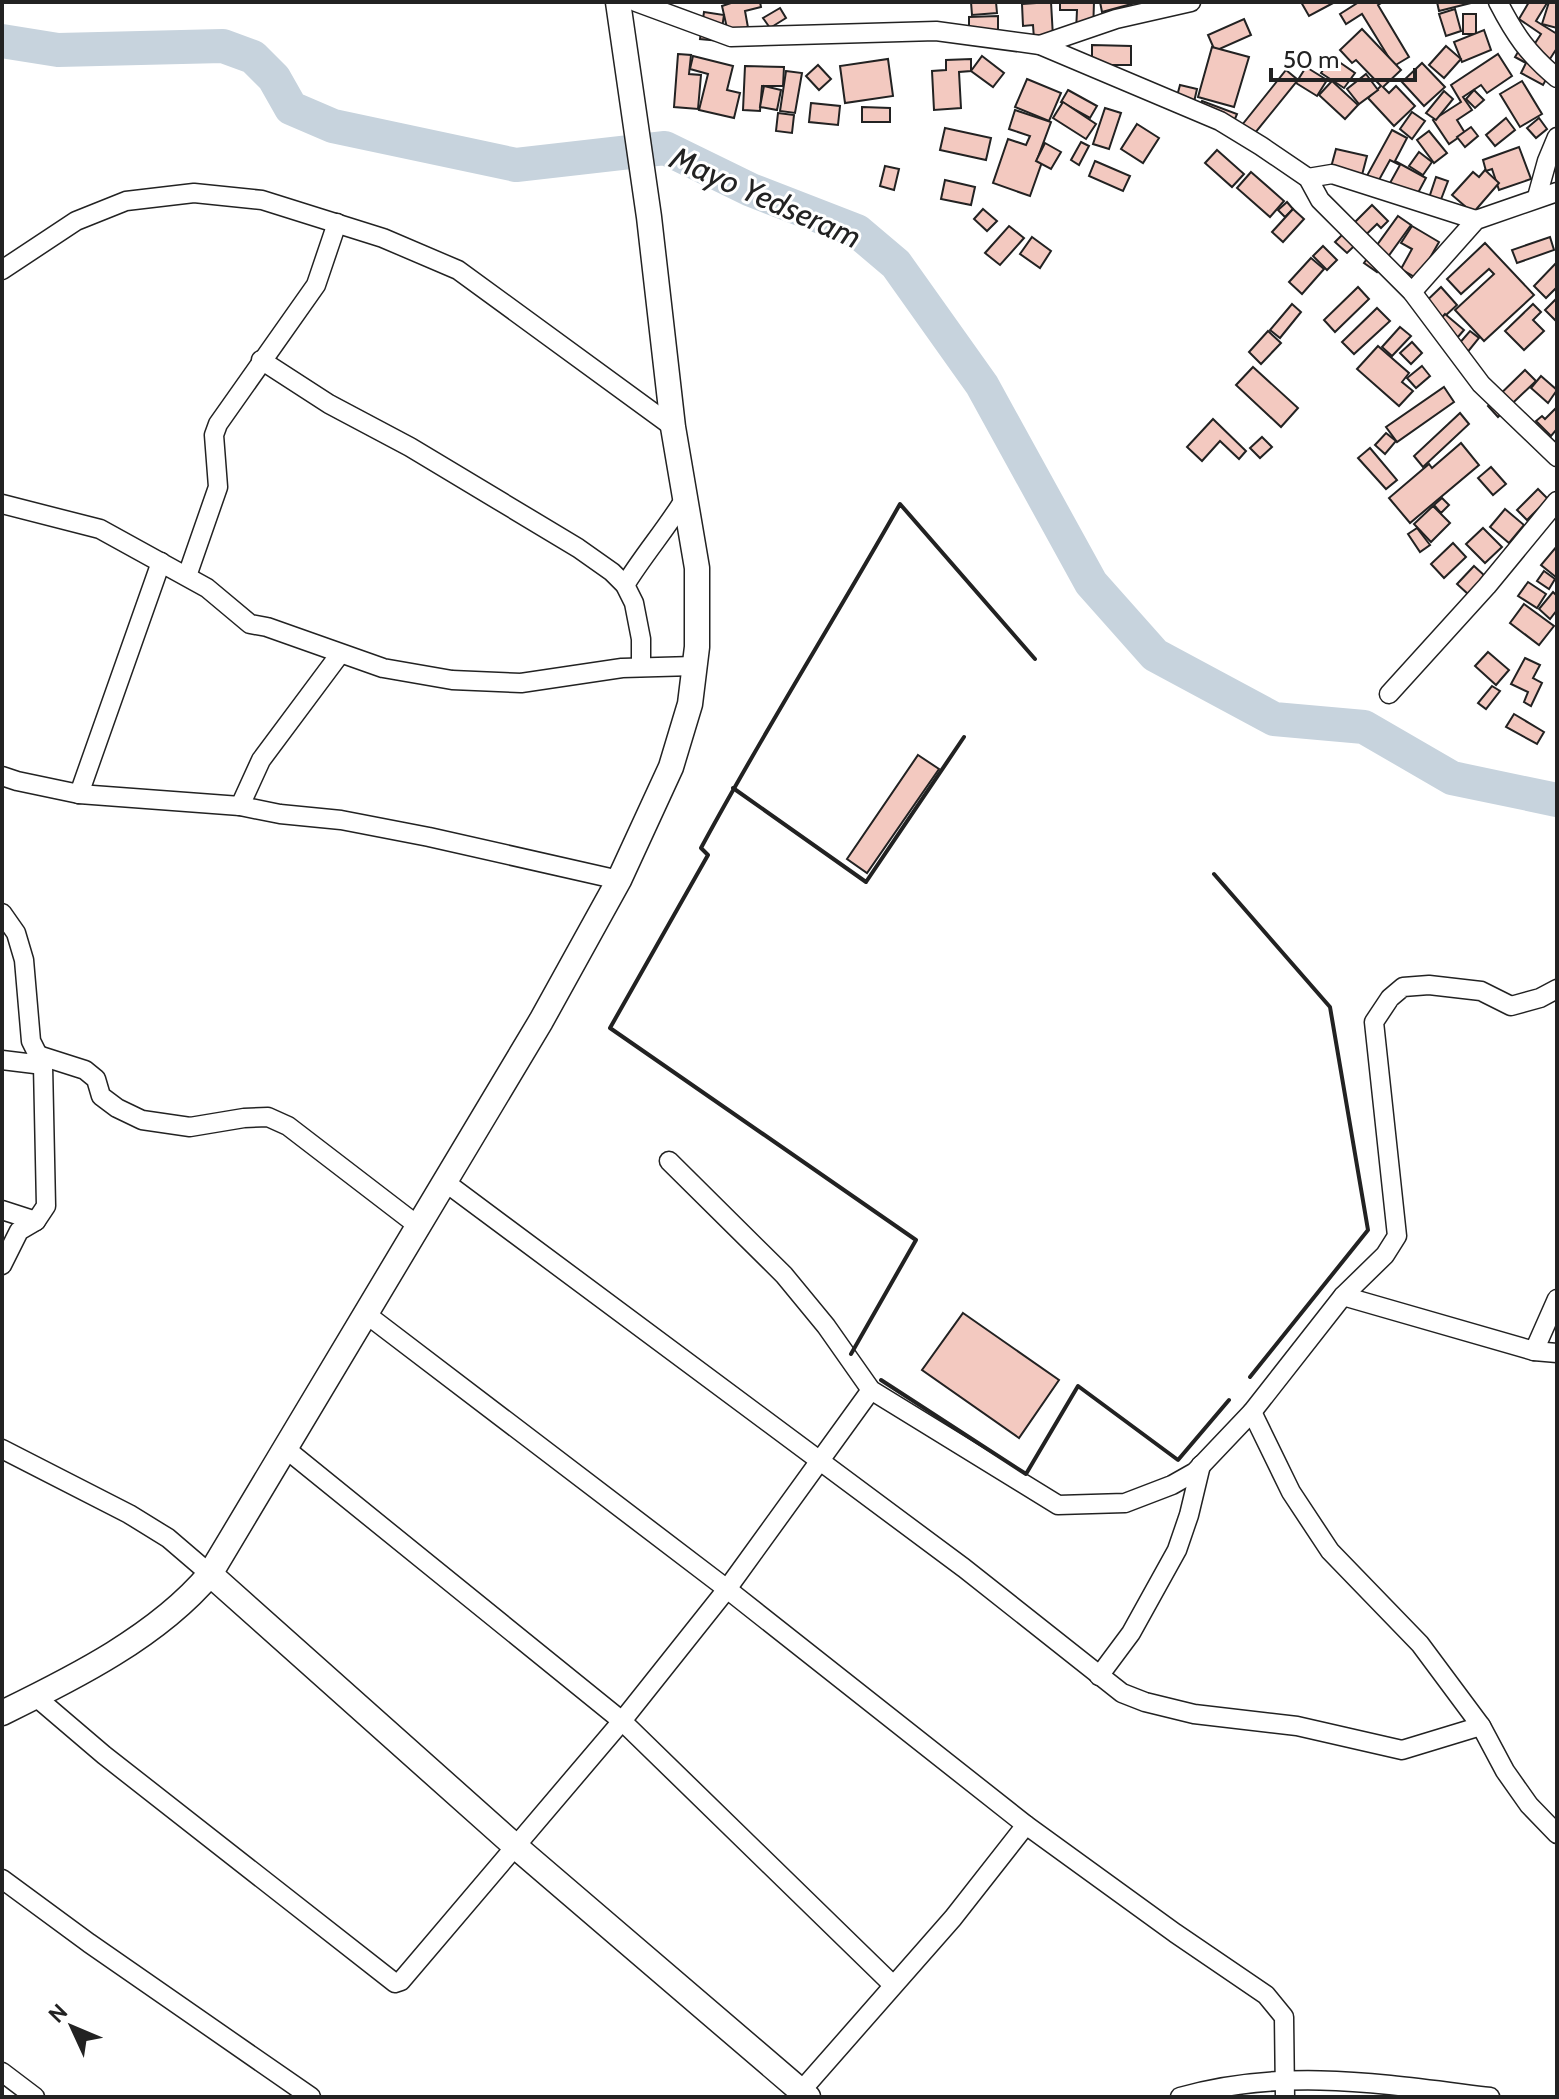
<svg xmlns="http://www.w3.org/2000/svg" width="1559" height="2099" font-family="Cabin,sans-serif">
<rect width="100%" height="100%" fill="#fff"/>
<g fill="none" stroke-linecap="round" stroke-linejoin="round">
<polyline stroke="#c7d3dd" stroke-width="34" points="2,41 58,50 223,46 253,57 274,78 291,108 333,126 516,165 665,148 751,190 857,231 896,264 982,385 1091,583 1155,655 1274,719 1364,727 1452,778 1557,800"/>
</g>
<g fill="#f3c9c0" stroke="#222" stroke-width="2">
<polygon points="760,2 761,7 745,11 749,33 729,37 722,6 734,2"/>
<polygon points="971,2 996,2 997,13 972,15"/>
<polygon points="1051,2 1053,37 1034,39 1033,25 1023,26 1022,4"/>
<polygon points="1060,2 1094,2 1093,32 1076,32 1077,10 1060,10"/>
<polygon points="1100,2 1139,2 1102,12"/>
<polygon points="1301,2 1335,2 1309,16"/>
<polygon points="1359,2 1383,2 1378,5 1409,57 1394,66 1362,14 1346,24 1340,14"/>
<polygon points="1437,2 1475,2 1439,11"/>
<polygon points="1529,2 1547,3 1536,21 1557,34 1557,48 1548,62 1530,51 1541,34 1519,19"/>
<polygon points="1549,2 1557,2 1557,28 1542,24"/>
<polygon points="780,8 786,18 770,28 763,18"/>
<polygon points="1455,9 1461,31 1446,36 1439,14"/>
<polygon points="704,12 724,15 720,41 700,39"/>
<rect x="1463" y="14" width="13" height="20"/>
<polygon points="998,16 998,41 969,42 969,17"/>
<polygon points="1244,19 1251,35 1215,51 1208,35"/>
<polygon points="1362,29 1401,70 1383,87 1389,93 1396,86 1415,106 1394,126 1368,98 1381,86 1356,60 1352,63 1340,50"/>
<polygon points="1484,30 1491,50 1462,62 1454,42"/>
<polygon points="1092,45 1131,46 1131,65 1092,65"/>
<polygon points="1446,46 1461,59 1444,78 1429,65"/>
<polygon points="1212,47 1249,57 1234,107 1198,97"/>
<polygon points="1518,52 1552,69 1543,85 1521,73 1526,63 1515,57"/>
<polygon points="678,54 691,55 689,74 701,75 698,109 674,107"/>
<polygon points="1498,54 1512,76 1487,93 1481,85 1463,97 1472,110 1457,120 1465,133 1449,144 1433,120 1461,102 1451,85"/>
<polygon points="693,56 733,66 727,90 740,93 734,118 699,110 708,74 690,69"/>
<polygon points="982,56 1004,73 993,87 971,71"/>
<polygon points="1332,57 1355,73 1344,88 1321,73"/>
<polygon points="888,59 893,96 845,103 840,66"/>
<polygon points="971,59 971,71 959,72 961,108 934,110 932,71 946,70 946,60"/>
<polygon points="1422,63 1445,87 1424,106 1402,82"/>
<polygon points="818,65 831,79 819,90 806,76"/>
<polygon points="745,66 784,67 783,86 762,86 760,111 743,110"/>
<polygon points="1306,67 1327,80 1317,96 1296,83"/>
<polygon points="1286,70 1298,80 1246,144 1234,135"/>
<polygon points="786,71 802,73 795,113 780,111"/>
<polygon points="1366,74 1378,90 1359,104 1347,89"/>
<polygon points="1027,79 1061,93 1049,121 1015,107"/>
<polygon points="1332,81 1358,105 1345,119 1319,95"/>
<polygon points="1522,81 1542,114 1520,127 1500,94"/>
<polygon points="1180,85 1197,89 1191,115 1173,111"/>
<polygon points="764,86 781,90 777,110 760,107"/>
<polygon points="1068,90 1097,106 1090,118 1061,102"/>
<polygon points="1474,90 1484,100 1475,108 1466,99"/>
<polygon points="1444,91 1453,99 1436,120 1426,113"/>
<polygon points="1202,101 1237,114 1230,131 1195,118"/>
<polygon points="1063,102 1096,124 1086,139 1053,118"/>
<polygon points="811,103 840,106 838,125 809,122"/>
<polygon points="862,107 890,108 890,122 862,122"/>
<polygon points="1105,108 1121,113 1109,149 1093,144"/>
<polygon points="1015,110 1051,122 1037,160 1042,162 1030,196 993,183 1008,139 1026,145 1030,136 1009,129"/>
<polygon points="1412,112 1425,121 1412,139 1400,129"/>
<polygon points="778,113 794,115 792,133 776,131"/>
<polygon points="1506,118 1515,130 1495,146 1486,135"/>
<polygon points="1539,118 1547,129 1536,138 1527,128"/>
<polygon points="1137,124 1159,138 1143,163 1121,149"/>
<polygon points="1471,127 1478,136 1465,147 1457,137"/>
<polygon points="945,128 991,138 986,160 940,150"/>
<polygon points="1392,130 1407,138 1395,161 1426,178 1412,204 1390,183 1400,165 1390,160 1374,189 1363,183"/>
<polygon points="1429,131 1447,153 1434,163 1417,140"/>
<polygon points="1081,142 1089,146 1079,165 1071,160"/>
<polygon points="1045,143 1061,152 1051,169 1036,161"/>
<polygon points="1519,147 1531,179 1499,190 1492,169 1486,171 1483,160"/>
<polygon points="1336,149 1367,156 1358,190 1327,182"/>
<polygon points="1217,150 1244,174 1232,187 1205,163"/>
<polygon points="1419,152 1432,162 1423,175 1409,166"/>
<polygon points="1095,161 1130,176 1123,191 1089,176"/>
<polygon points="885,166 899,169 894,190 880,186"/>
<polygon points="1485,170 1499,183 1473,213 1452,195 1473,172 1479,177"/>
<polygon points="1251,172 1284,201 1270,217 1237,188"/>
<polygon points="1436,177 1448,181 1440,202 1429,198"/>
<polygon points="945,180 975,187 971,205 941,199"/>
<polygon points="1287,202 1293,209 1285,217 1278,210"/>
<polygon points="1372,205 1388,221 1381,228 1377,224 1347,253 1335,242"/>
<polygon points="983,209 997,221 987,231 974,219"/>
<polygon points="1293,209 1304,219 1283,242 1272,232"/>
<polygon points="1398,216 1411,225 1377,272 1364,263"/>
<polygon points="1009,226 1024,238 1000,265 985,253"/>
<polygon points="1412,226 1439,242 1418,279 1401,269 1412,249 1401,243"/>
<polygon points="1032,237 1051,251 1040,268 1020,254"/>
<polygon points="1550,237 1554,250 1517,263 1512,250"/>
<polygon points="1485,243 1534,295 1484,341 1455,310 1494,274 1489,269 1461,294 1447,279"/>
<polygon points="1323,246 1337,260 1327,270 1313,256"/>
<polygon points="1311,258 1324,269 1302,294 1289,282"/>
<polygon points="1557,262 1557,287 1546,298 1534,286"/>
<polygon points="1358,287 1369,299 1335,332 1324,320"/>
<polygon points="1441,287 1457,305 1433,327 1417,310"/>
<polygon points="1557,298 1557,322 1545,310"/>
<polygon points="1292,304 1301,312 1280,338 1270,330"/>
<polygon points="1533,304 1541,312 1533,320 1544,331 1524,350 1505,331"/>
<polygon points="1377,308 1390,321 1354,354 1342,342"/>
<polygon points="1445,314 1464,330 1450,346 1431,330"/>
<polygon points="1400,327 1411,336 1392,356 1382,347"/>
<polygon points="1268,331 1281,343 1261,364 1249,352"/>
<polygon points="1470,331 1479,338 1466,354 1457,346"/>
<polygon points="1412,342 1422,353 1411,364 1400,353"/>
<polygon points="1378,346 1409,373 1402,382 1413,391 1399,406 1357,369"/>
<polygon points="1422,366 1430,376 1416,388 1407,378"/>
<polygon points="1253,367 1298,408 1281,427 1236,385"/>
<polygon points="1525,370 1536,381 1498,417 1488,406"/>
<polygon points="1541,376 1557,390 1548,403 1531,388"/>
<polygon points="1444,387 1454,402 1397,442 1386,427"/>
<polygon points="1557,407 1557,429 1551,436 1536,421 1542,416 1545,419"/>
<polygon points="1460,413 1469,424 1423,467 1414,456"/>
<polygon points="1213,419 1246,451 1239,459 1220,441 1202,461 1187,447"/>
<polygon points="1386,433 1396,441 1385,454 1375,445"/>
<polygon points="1262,437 1272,447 1260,458 1250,448"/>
<polygon points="1461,443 1479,465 1410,523 1389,498 1429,464 1432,468"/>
<polygon points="1370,448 1397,480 1386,489 1358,458"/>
<polygon points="1491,467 1506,484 1493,495 1478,478"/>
<polygon points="1538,489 1548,499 1527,520 1517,510"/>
<polygon points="1442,498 1449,505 1441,513 1434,505"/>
<polygon points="1433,506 1450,523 1431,542 1414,524"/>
<polygon points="1505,509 1524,525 1509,543 1490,527"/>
<polygon points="1417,528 1430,545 1420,552 1408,534"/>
<polygon points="1483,528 1502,547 1485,563 1466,544"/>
<polygon points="1453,543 1466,557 1444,578 1431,564"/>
<polygon points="1557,546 1557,578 1541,565"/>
<polygon points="1474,566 1485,576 1468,594 1457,584"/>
<polygon points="1544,571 1555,579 1549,589 1537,581"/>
<polygon points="1528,582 1546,594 1537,608 1518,596"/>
<polygon points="1553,592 1557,596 1557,610 1550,619 1539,609"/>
<polygon points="1524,604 1554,626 1539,645 1510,623"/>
<polygon points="1488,652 1509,670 1496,685 1475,666"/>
<polygon points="1525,658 1540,665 1533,678 1542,683 1531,706 1524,702 1528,692 1511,684"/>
<polygon points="1492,686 1500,691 1486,709 1478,703"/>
<polygon points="1514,714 1544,732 1537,744 1506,727"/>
<polygon points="918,755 939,769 867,873 847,859"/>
<polygon points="963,1313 1059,1380 1019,1438 922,1370"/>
</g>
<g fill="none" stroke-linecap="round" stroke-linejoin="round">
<g stroke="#222" stroke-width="21">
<g id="street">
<polyline points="636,2 731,37 936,31 1040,45 1220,121 1261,146 1308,178 1320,200 1412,292 1481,384 1557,457"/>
<path d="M1498,2C1515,35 1528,54 1557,78"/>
<polyline points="1040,45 1116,19 1191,2"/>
<polyline points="1308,178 1332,174 1476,220"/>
<polyline points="1537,197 1547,161 1557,137"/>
<polyline points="2,270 76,221 126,201 194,193 262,200 383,238 458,270 673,427"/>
<polyline points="1412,292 1476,220 1557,192"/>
<polyline points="261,360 329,404 410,447 578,548 612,572 625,585 634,603 641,639 641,667"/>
<polyline points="2,504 100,529 207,588 250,624 267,627 383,668 452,680 521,683 622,668 694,666"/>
<polyline points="187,576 218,487 214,435 218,424 316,285 337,223"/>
<path d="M625,585C644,554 668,527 687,495"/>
<polyline points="1389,694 1487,586 1557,501"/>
<polyline points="2,776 17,781 79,794 240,806 280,814 341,820 429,837 619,880"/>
<polyline points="79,794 161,562"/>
<polyline points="240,806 261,760 340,654"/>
<polyline points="2,913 16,933 24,960 31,1041 43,1065 46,1206 36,1221 19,1231 2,1265"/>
<polyline points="38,1055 85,1070 96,1079 101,1096 117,1108 142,1120 190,1127 244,1118 268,1117 288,1126 417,1225"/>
<polyline points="2,1060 43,1065"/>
<polyline points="669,1161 784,1275 826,1326 871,1390 1058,1505 1125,1503 1172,1485 1195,1472 1252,1412 1343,1296 1385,1255 1397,1236 1374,1022 1390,998 1403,987 1429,985 1481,991 1511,1006 1540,998 1557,989"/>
<polyline points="445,1182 964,1568 1122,1693 1145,1702 1194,1714 1297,1726 1402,1750 1481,1726"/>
<polyline points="2,1210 36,1221"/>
<polyline points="1343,1296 1534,1351 1557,1353"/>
<polyline points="366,1314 727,1589 1026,1825 1175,1933 1266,1995 1284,2017 1285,2097"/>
<polyline points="1534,1351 1557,1299"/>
<polyline points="1252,1412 1291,1492 1330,1551 1420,1644 1481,1726 1505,1771 1529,1805 1557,1834"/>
<polyline points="2,1449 129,1514 168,1538 210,1574"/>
<polyline points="286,1449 622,1721 893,1985"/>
<polyline points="1099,1676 1131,1633 1177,1550 1189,1515 1201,1465"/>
<polyline points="36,1697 104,1755 395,1983 401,1981 622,1721 727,1589 871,1390"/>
<polyline points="2,1879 89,1943 311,2097"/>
<polyline points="2,2072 35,2097"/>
<polyline points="801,2091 953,1918 1026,1825"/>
<path d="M1180,2097C1285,2067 1384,2084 1490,2097"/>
</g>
</g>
<g stroke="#222" stroke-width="27">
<g id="secondary">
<polyline points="210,1574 515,1846 808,2097"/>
<path d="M2,1713C74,1678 158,1636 210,1574L541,1021L619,880L671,767L690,704L697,647V568L673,427L649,217L618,2"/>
</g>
</g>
<use href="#street" stroke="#fff" stroke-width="18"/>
<use href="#secondary" stroke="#fff" stroke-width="24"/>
<g stroke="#222" stroke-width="4">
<polyline points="733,788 866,882 964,737"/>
<polyline points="1214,874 1330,1007 1368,1230 1250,1377"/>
<path d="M851,1354L916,1240L610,1028L708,855L701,848C764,731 835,619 900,504L1035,659"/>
<polyline points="881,1380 1026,1474 1078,1386 1178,1460 1229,1400"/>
</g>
</g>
<g text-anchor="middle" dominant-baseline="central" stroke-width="6" stroke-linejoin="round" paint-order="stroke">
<g font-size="32" font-style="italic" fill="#222" stroke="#fff">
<text transform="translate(766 197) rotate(24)">Mayo Yedseram</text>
</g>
</g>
<rect width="1559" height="2099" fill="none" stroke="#222222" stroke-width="8"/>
<g transform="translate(72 2027) rotate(314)" stroke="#ffffff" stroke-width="6" paint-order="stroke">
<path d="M0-6L14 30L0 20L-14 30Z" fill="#222222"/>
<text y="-12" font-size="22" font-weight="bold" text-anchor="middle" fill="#222222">N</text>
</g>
<path d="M1271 68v12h144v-12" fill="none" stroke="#222222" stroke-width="4"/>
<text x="1283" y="68" font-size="24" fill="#222222" stroke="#ffffff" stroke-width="6" paint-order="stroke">50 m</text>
</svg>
